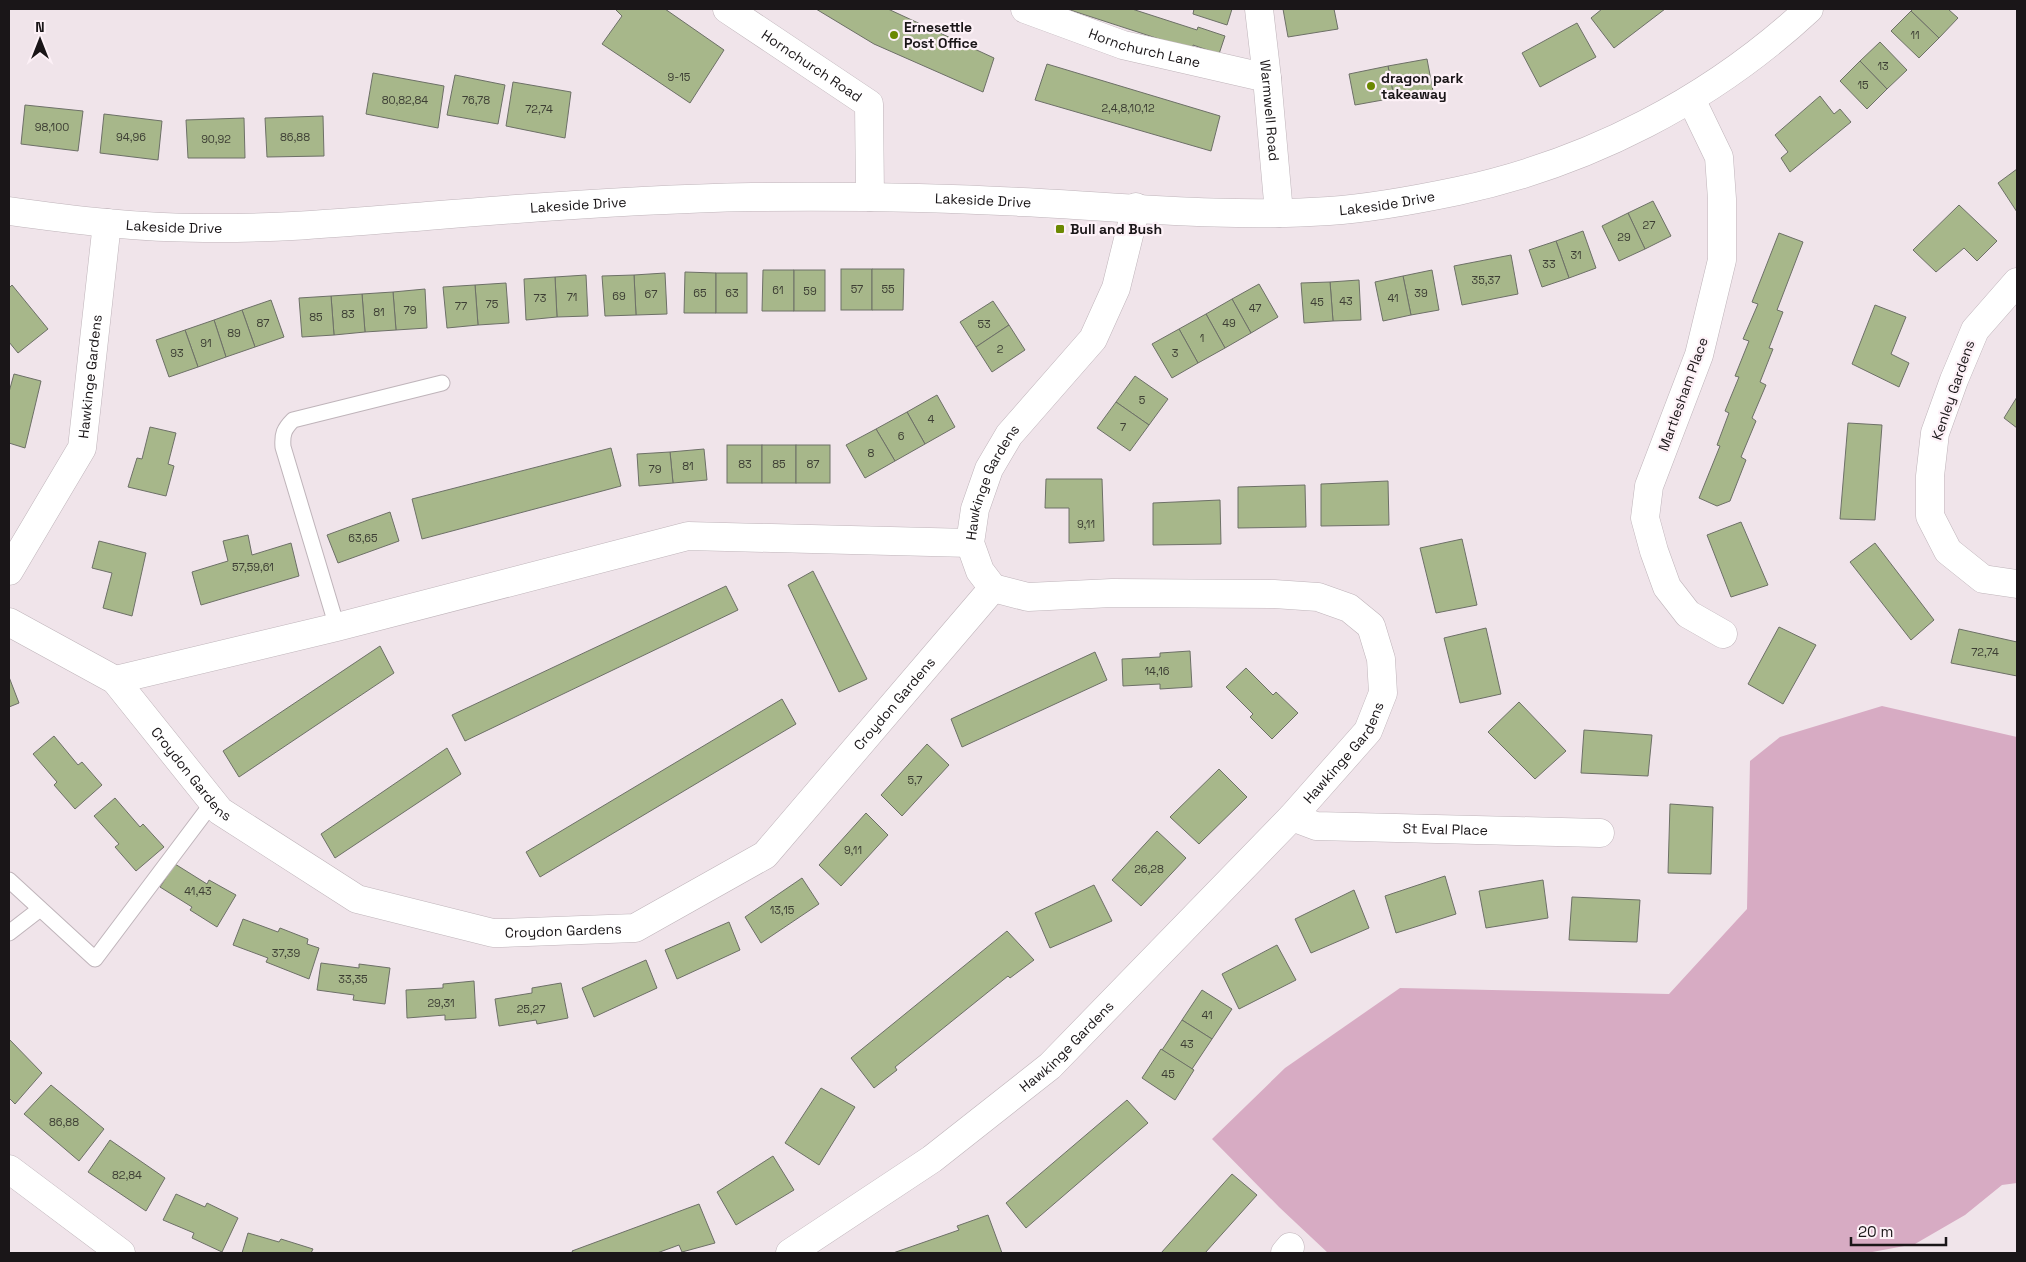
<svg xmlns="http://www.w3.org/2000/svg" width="2026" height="1262" font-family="'Space Grotesk',sans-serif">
<rect width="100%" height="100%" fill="#f0e4ea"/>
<polygon fill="#d7abc3" points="1882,706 2017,737 2017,1183 2002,1185 1965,1215 1915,1244 1867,1253 1328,1253 1279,1207 1212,1139 1285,1068 1400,988 1669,994 1747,909 1750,761 1780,737"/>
<g fill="#a7b78a" stroke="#6d7067">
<polygon points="615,9 665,9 724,50 690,103 602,44 622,16"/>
<polygon points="816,9 888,9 994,58 983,92 874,44"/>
<polygon points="1067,9 1132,9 1197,30 1198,27 1225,36 1219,54 1193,45 1193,50"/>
<polygon points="1194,9 1232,9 1227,25 1193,14"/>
<polygon points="1283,9 1334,9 1338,29 1288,37"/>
<polygon points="1602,9 1665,9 1614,48 1591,18"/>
<polygon points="1913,9 1948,9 1958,18 1939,38 1911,11"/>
<polygon points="1911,11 1939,38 1919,58 1891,31"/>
<polygon points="1577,23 1596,57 1540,87 1522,53"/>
<polygon points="1880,42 1907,70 1887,89 1860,61"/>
<polygon points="1427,59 1433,91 1394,98 1388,66"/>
<polygon points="1860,61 1887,89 1867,109 1840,81"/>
<polygon points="1047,64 1220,116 1211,151 1035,100"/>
<polygon points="1388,66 1394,98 1355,105 1349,74"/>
<polygon points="373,73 444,86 438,128 366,114"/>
<polygon points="455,75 505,85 498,124 447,115"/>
<polygon points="513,82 571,92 565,138 506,126"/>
<polygon points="1820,96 1834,114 1840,109 1851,122 1790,172 1781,158 1788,152 1775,135"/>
<polygon points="25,105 83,111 78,151 21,144"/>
<polygon points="104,114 162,121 158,160 100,153"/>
<polygon points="323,116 324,156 267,157 265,118"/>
<polygon points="244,118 245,158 188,158 186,120"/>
<polygon points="2017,169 2017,212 1998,183"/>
<polygon points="1653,201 1671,236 1645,249 1628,213"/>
<polygon points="1959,205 1997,241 1977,261 1964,248 1936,272 1913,250"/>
<polygon points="1628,213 1645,249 1619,261 1602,226"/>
<polygon points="1583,231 1596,268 1569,278 1556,241"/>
<polygon points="1779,233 1803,242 1777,310 1783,312 1769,348 1773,349 1760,382 1766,385 1752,418 1756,421 1741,457 1746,460 1730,501 1717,506 1699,498 1720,446 1717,445 1729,413 1725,411 1739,377 1735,376 1749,341 1743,339 1758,304 1752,302"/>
<polygon points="1556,241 1569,278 1542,287 1529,250"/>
<polygon points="1511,255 1518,294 1462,305 1454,266"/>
<rect x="841" y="269" width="31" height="41"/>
<polygon points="872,269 904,269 903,310 872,310"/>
<polygon points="763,270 794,270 794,311 762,311"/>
<rect x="794" y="270" width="31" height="41"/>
<polygon points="1432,270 1439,310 1411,315 1403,276"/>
<polygon points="685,272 716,273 716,313 684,313"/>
<polygon points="665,273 667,314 636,315 634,275"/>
<rect x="716" y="273" width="31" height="40"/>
<polygon points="586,275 588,316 557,317 555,277"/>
<polygon points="634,275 636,315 605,316 602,276"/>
<polygon points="1403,276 1411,315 1383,321 1375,282"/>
<polygon points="555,277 557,317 526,320 524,279"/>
<polygon points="1359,280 1361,320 1333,321 1330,282"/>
<polygon points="1330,282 1333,321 1304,323 1301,283"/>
<polygon points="506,283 509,323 478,325 475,285"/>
<polygon points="1259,284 1278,317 1251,333 1232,299"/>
<polygon points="12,285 48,329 18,353 9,342 9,288"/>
<polygon points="475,285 478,325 447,328 443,287"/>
<polygon points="425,289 427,328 396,330 393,292"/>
<polygon points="393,292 396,330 365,332 362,294"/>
<polygon points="362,294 365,332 334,335 331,296"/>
<polygon points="331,296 334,335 302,337 299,298"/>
<polygon points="1232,299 1251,333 1225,348 1206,314"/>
<polygon points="271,300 284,337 255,347 242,310"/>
<polygon points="993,301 1009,325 976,347 960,322"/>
<polygon points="1875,305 1906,317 1891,354 1909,363 1899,387 1852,364"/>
<polygon points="242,310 255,347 226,357 214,320"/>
<polygon points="1206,314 1225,348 1198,363 1179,329"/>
<polygon points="214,320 226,357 198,367 185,330"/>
<polygon points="1009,325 1025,350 992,372 976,347"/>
<polygon points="1179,329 1198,363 1172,378 1152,344"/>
<polygon points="185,330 198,367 169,377 156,340"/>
<polygon points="14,374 41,381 25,448 9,443 9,392"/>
<polygon points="1135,376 1168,399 1149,425 1116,402"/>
<polygon points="937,395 955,427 925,444 907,412"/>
<polygon points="2017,397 2017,428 2004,418"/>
<polygon points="1116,402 1149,425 1130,451 1097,428"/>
<polygon points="907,412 925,444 895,461 876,429"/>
<polygon points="1848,423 1882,425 1875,520 1840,519"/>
<polygon points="150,427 176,433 168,464 174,466 166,496 128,487 137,458 142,459"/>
<polygon points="876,429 895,461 865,478 846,445"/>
<rect x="727" y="445" width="35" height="38"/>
<rect x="762" y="445" width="34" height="38"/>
<rect x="796" y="445" width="34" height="38"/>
<polygon points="611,448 621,486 422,539 412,499"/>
<polygon points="704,449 707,480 673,483 670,452"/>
<polygon points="670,452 673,483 639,486 637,454"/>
<polygon points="1046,479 1102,479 1104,541 1069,543 1069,508 1045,508"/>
<polygon points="1388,481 1389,525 1321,526 1321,484"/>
<polygon points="1305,485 1306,527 1238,528 1238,487"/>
<polygon points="1220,500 1221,544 1153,545 1153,503"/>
<polygon points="390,512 399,541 338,563 327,535"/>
<polygon points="1741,522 1768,585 1731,597 1707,535"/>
<polygon points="248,535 252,555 291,543 299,576 201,605 192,572 228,561 223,541"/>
<polygon points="1462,539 1477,605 1436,613 1420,548"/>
<polygon points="99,541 146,553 132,616 103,608 112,573 92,568"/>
<polygon points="1875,543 1934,620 1911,640 1850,562"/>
<polygon points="813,571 867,679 839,692 788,585"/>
<polygon points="726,586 738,610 465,741 452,715"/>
<polygon points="1779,627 1816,645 1783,704 1748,684"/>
<polygon points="1486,628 1501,694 1460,703 1444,638"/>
<polygon points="1959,629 2017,642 2017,676 1951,663"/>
<polygon points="380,646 394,673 239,777 223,751"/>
<polygon points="1190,651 1192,687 1160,689 1160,684 1123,686 1122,659 1160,657 1160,653"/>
<polygon points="1095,652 1107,680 962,747 951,719"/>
<polygon points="1246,668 1273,695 1276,692 1298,713 1272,739 1250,717 1253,714 1226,687"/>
<polygon points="9,677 19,703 9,707"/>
<polygon points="782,699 796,724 540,877 526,852"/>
<polygon points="1519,702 1566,751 1535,779 1488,732"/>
<polygon points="1584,730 1652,735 1648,776 1581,773"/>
<polygon points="54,736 78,765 82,762 102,785 75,809 54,785 57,782 33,754"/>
<polygon points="927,744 949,765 902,816 881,795"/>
<polygon points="447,748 461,774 335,858 321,834"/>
<polygon points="1219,769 1247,797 1199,844 1170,817"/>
<polygon points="115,798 140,827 143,824 164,847 136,871 115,847 119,844 94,816"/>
<polygon points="1670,804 1713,807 1711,874 1668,873"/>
<polygon points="866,813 888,835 841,886 819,865"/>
<polygon points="1157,831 1186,858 1141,906 1112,880"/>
<polygon points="175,864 207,884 209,880 236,895 217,927 190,910 192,907 160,887"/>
<polygon points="1445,876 1456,914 1396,933 1385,896"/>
<polygon points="802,878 819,904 761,943 745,917"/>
<polygon points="1543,880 1548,918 1486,928 1479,891"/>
<polygon points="1094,885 1112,921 1050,948 1035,913"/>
<polygon points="1354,890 1369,928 1311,953 1295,919"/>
<polygon points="1572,897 1640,900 1637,942 1569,940"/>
<polygon points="243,919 278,932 280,928 308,939 307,944 319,948 309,979 266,962 268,958 233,945"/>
<polygon points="729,922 740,950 677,979 665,950"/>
<polygon points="1007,931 1034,960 1010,978 1008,976 895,1067 897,1070 874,1088 851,1058"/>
<polygon points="1277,945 1296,980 1239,1009 1222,974"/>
<polygon points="646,960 657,988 594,1017 582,988"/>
<polygon points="321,963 359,968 359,964 390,968 385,1004 353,1000 354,995 317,990"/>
<polygon points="474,981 476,1018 445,1020 445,1015 407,1018 406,990 443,988 443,984"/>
<polygon points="561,983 568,1018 537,1024 536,1020 499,1026 495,999 532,993 532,988"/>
<polygon points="1202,990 1232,1009 1212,1039 1182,1020"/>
<polygon points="1182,1020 1212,1039 1192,1069 1162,1050"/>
<polygon points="9,1039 42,1073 15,1104 9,1098"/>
<polygon points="1161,1049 1194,1070 1175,1100 1142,1078"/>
<polygon points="51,1085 104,1129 79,1161 24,1114"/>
<polygon points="821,1088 855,1107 819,1165 785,1143"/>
<polygon points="1127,1100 1148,1123 1026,1228 1006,1203"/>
<polygon points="110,1140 165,1178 146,1211 88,1172"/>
<polygon points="773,1156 794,1190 736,1225 717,1192"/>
<polygon points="1232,1174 1257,1195 1205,1253 1161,1253"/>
<polygon points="176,1194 205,1207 207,1203 238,1218 222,1252 192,1238 194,1233 163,1220"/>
<polygon points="699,1204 715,1243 682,1252 679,1245 657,1253 573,1253 572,1251"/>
<polygon points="988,1215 1002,1253 893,1253 959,1230 957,1226"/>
<polygon points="248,1233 279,1242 281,1239 313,1249 311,1253 242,1253"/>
</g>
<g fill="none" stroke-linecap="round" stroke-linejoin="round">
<g stroke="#bfb4ba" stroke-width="17">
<g id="lane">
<path d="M337,627L283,447C282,434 284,429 293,420L442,383"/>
<polyline points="9,880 95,959 213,802"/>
<polyline points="9,933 40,909"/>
</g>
</g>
<g stroke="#bfb4ba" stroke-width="29">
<g id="street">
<path id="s1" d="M727,9L869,104L870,197"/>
<path id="s2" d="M1025,9L1123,45L1267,78"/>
<path id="s3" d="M1259,9L1267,78L1279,213"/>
<polyline points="1691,99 1719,157 1722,199 1722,260 1699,355 1649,486 1645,518 1654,551 1667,587 1688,614 1723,634"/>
<path id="s4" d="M9,211C73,220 138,228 204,228C278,229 352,222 427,216C535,207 644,199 752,197C842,196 932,197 1022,202C1124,207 1227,218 1329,211C1373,208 1415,200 1458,191C1589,163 1711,100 1809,9"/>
<polyline points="2017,282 1975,330 1954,380 1935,433 1930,476 1930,516 1948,551 1983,579 2017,584"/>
<path id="s5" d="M9,571L82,448L107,223"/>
<path id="s6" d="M9,622L115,680L220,811L357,899L493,933H501L635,928L765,855L993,588"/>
<polyline points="115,680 337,627 688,536 970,543"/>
<path id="s7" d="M1292,817L1316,826L1600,833"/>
<polyline points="9,1169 121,1253"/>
<path id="s8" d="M790,1253L932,1159L1050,1066L1292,817L1368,731L1383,693L1381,659L1371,626L1349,608L1318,597L1274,594L1112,593L1028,597L993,588L980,571L970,543L975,509L989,469L1009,435L1093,339L1116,288L1136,207"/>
<polyline points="1285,1253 1290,1247"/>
</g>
</g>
<use href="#lane" stroke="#fff" stroke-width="15"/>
<use href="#street" stroke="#fff" stroke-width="28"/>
</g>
<g fill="#6b8801" stroke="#fdf1f7" stroke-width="2">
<circle cx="894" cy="35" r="5"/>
<circle cx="1371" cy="86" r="5"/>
<rect x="1055" y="224" width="10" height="10" rx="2.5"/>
</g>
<g text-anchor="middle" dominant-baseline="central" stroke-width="4.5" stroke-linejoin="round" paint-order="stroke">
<g font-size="11" fill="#3d3e34">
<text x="1915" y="35">11</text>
<text x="1883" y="66">13</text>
<text x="679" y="77">9-15</text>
<text x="1863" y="85">15</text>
<text x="405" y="100">80,82,84</text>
<text x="476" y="100">76,78</text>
<text x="1128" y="108">2,4,8,10,12</text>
<text x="539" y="109">72,74</text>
<text x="52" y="127">98,100</text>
<text x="131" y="137">94,96</text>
<text x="295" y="137">86,88</text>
<text x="216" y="139">90,92</text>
<text x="1649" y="225">27</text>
<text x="1624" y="237">29</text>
<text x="1576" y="255">31</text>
<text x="1549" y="264">33</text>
<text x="1486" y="280">35,37</text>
<text x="857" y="289">57</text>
<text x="888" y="289">55</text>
<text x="778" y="290">61</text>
<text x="810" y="291">59</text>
<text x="700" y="293">65</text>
<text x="732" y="293">63</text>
<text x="1421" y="293">39</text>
<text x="651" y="294">67</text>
<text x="619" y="296">69</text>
<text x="572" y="297">71</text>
<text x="540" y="298">73</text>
<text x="1393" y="298">41</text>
<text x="1346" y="301">43</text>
<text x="1317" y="302">45</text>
<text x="492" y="304">75</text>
<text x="461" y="306">77</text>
<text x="1255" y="308">47</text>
<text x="410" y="310">79</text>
<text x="379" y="312">81</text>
<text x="348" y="314">83</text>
<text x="316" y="317">85</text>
<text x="263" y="323">87</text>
<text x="1229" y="323">49</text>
<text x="984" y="324">53</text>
<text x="234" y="333">89</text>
<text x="1202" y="338">1</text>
<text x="206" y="343">91</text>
<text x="1000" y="349">2</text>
<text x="177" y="353">93</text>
<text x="1175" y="353">3</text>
<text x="1142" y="400">5</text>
<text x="931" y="419">4</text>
<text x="1123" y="427">7</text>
<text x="901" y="436">6</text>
<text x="871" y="453">8</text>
<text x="745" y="464">83</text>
<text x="779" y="464">85</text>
<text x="813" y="464">87</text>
<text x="688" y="466">81</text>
<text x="655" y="469">79</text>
<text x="1086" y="524">9,11</text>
<text x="363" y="538">63,65</text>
<text x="253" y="567">57,59,61</text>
<text x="1985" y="652">72,74</text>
<text x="1157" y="671">14,16</text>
<text x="915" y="780">5,7</text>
<text x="853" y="850">9,11</text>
<text x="1149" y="869">26,28</text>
<text x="198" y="891">41,43</text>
<text x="782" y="910">13,15</text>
<text x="286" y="953">37,39</text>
<text x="353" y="979">33,35</text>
<text x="441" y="1003">29,31</text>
<text x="531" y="1009">25,27</text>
<text x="1207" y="1015">41</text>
<text x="1187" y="1044">43</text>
<text x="1168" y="1074">45</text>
<text x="64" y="1122">86,88</text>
<text x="127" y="1175">82,84</text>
</g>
<g font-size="14" font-weight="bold" fill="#1a1618" stroke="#fdf1f7" text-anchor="start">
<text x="904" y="27">Ernesettle<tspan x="904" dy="16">Post Office</tspan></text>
<text x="1381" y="78">dragon park<tspan x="1381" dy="16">takeaway</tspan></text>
<text x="1070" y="229">Bull and Bush</text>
</g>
<g font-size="14" fill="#1a1618" stroke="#fdf1f7">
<text stroke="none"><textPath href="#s2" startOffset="126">Hornchurch Lane</textPath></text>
<text stroke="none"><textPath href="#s1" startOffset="102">Hornchurch Road</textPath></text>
<text stroke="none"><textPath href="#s3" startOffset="102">Warmwell Road</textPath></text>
<text stroke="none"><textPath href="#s4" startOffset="976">Lakeside Drive</textPath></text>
<text stroke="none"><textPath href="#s4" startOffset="1381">Lakeside Drive</textPath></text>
<text stroke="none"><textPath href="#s4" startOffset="571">Lakeside Drive</textPath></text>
<text stroke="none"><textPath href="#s4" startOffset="166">Lakeside Drive</textPath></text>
<text stroke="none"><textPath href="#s5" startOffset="215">Hawkinge Gardens</textPath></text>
<text transform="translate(1953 390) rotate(-71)">Kenley Gardens</text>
<text transform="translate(1683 394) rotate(-70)">Martlesham Place</text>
<text stroke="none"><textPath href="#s8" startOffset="1396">Hawkinge Gardens</textPath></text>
<text stroke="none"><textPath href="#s6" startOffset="1082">Croydon Gardens</textPath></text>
<text stroke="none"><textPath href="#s8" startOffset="751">Hawkinge Gardens</textPath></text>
<text stroke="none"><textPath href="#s6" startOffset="242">Croydon Gardens</textPath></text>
<text stroke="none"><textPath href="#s7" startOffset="155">St Eval Place</textPath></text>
<text stroke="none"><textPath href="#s6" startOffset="662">Croydon Gardens</textPath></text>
<text stroke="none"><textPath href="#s8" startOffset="346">Hawkinge Gardens</textPath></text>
</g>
</g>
<rect width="2026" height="1262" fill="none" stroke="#1a1618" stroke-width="20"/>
<g transform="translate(40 40)" stroke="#fdf1f7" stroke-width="4" paint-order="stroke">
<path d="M0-4L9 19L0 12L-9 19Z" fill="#1a1618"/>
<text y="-8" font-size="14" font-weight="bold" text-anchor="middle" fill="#1a1618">N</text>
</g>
<path d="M1851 1237v8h95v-8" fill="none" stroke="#1a1618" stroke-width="2.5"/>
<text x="1858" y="1237" font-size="15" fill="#1a1618" stroke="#fdf1f7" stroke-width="4" paint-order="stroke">20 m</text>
</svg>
